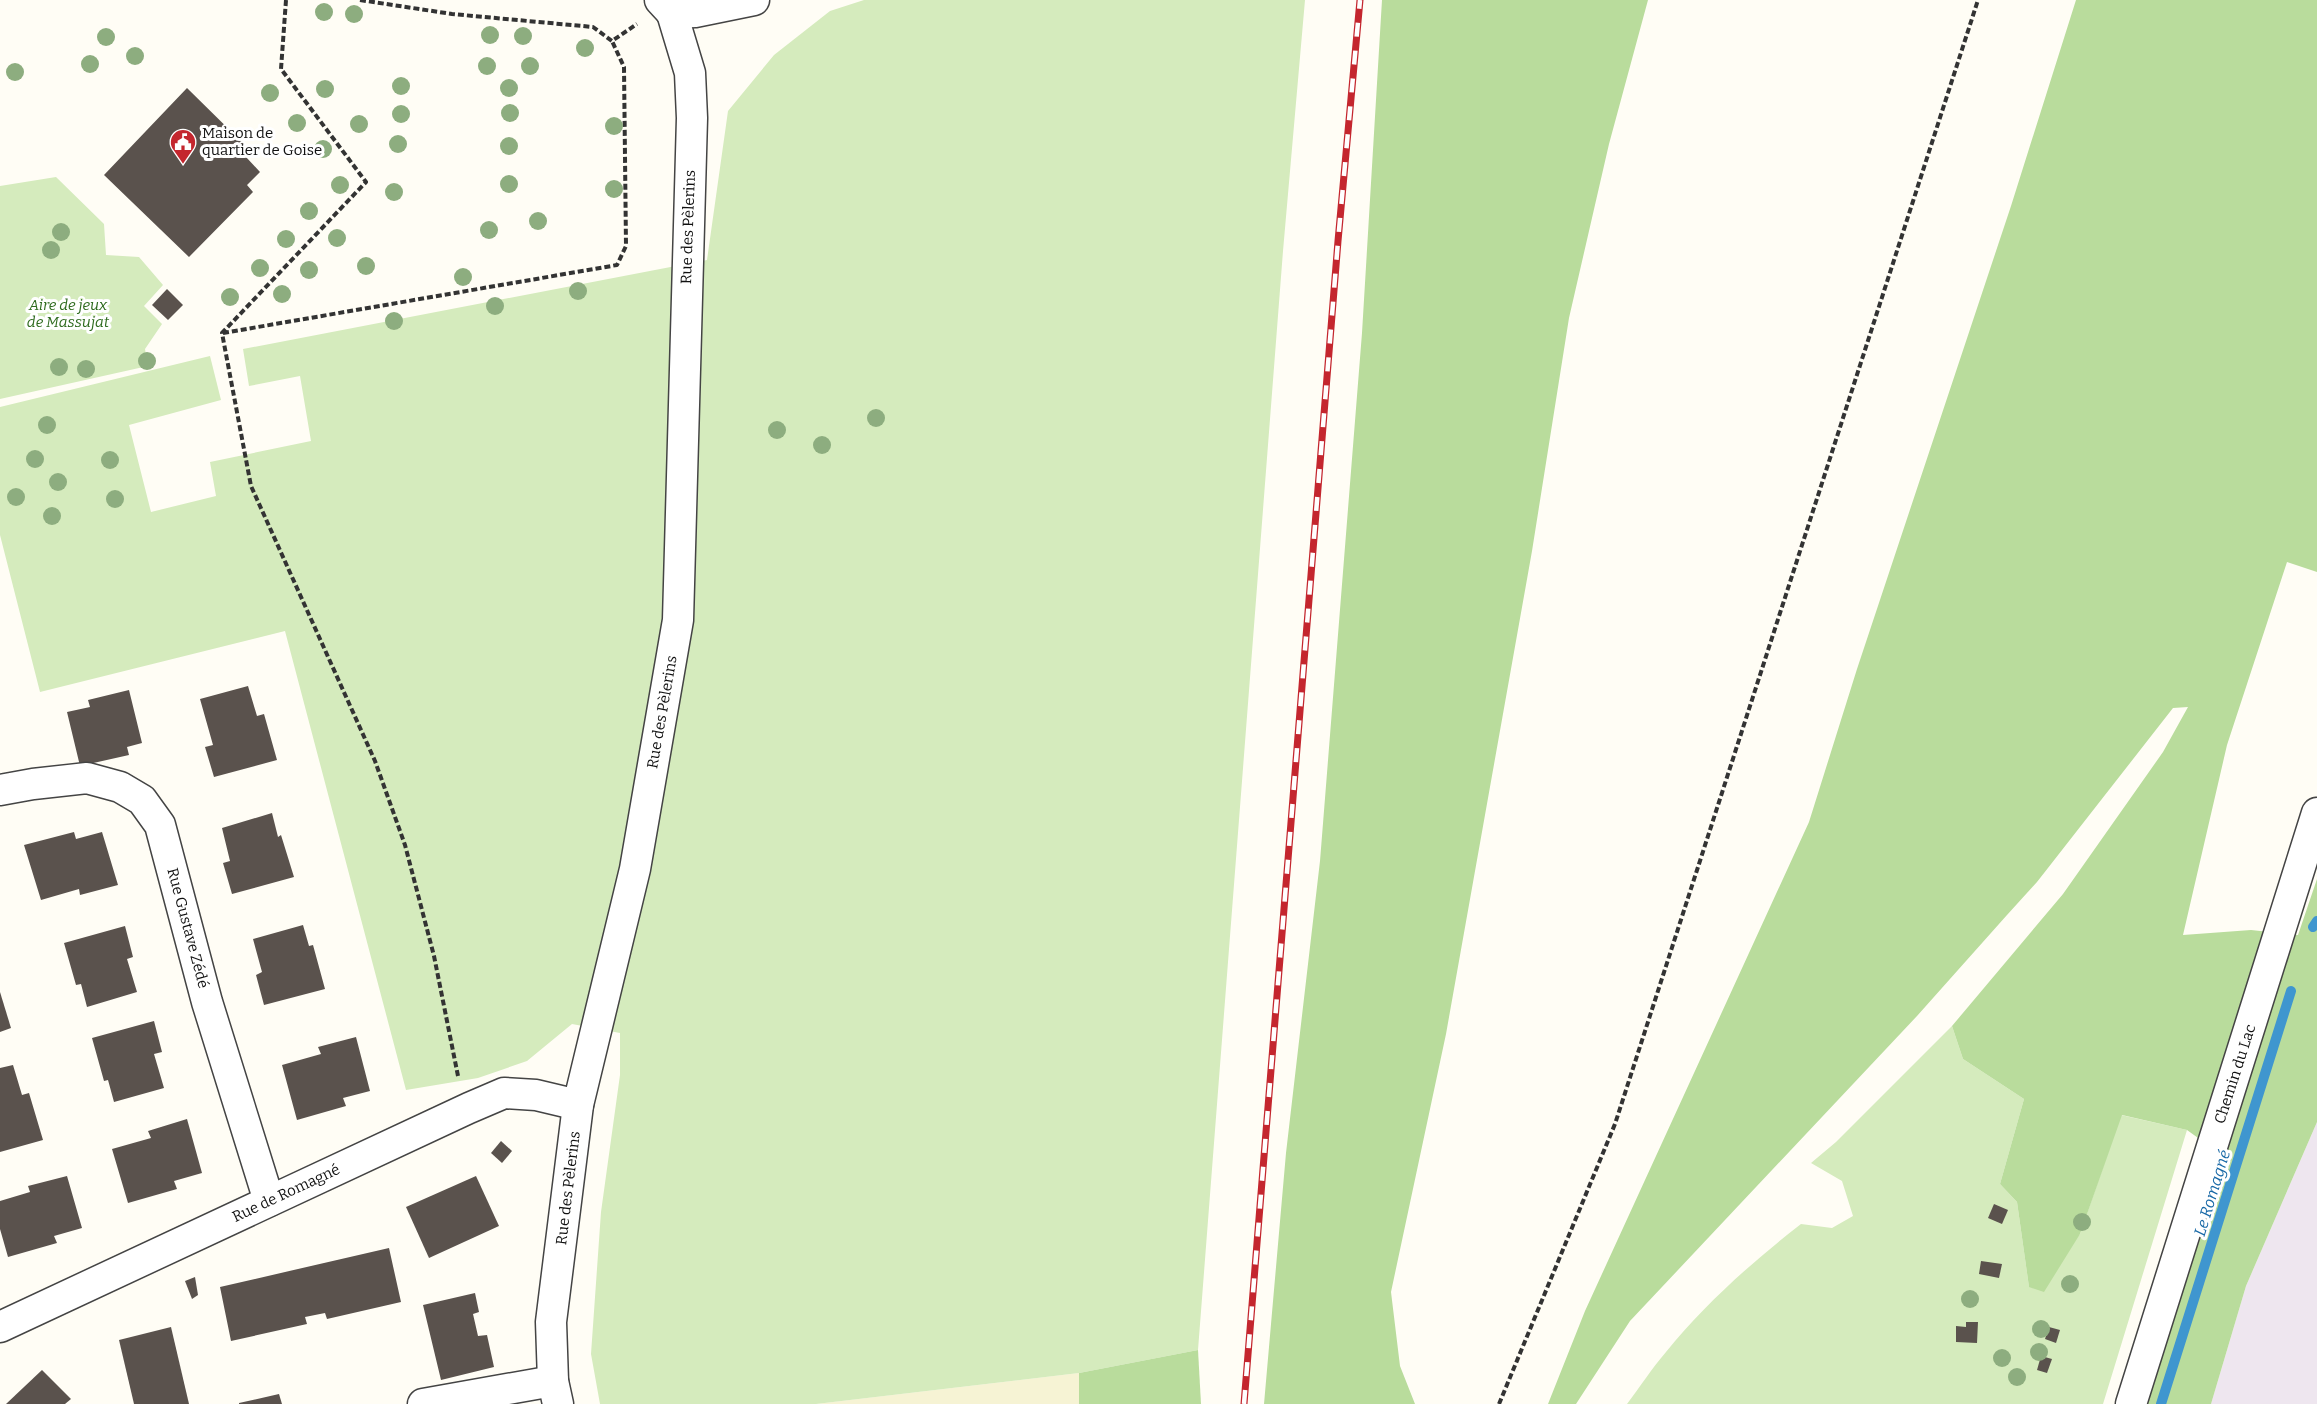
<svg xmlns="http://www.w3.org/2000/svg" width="2317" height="1404" font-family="Bitter,serif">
<rect width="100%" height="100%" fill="#fffdf5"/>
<polygon fill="#eee6ef" points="2317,1122 2317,1404 2211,1404 2246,1286"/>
<polygon fill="#f6f3d4" points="1079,1373 1079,1404 816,1404"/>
<g fill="#d5ebbd">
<polygon points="864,0 1305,0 1283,251 1198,1350 1079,1373 816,1404 600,1404 591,1354 601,1212 620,1075 620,1033 572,1024 527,1061 478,1078 406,1090 285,631 40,692 0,535 0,407 210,356 221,400 129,425 151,512 216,496 210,462 311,441 300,376 249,386 243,349 707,260 728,111 774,55 830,11"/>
<polygon points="56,177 104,224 106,255 139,257 163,285 144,306 162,324 145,349 148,366 0,399 0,186"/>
<path d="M1952,1026L1963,1059L2024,1099L2000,1184L2017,1202L2029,1287L2080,1234L2121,1115L2187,1130L2103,1404H1627C1640,1387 1652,1368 1666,1352C1705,1304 1752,1262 1801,1224L1832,1228L1853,1216L1842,1181L1811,1163L1836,1142Z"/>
</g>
<g fill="#b9dc9c">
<polygon points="1382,0 1648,0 1609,144 1569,318 1532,551 1446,1034 1391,1292 1400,1366 1415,1404 1264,1404 1286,1153 1320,861 1362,333"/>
<polygon points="2076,0 2317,0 2317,572 2287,562 2227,745 2183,935 2251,930 2298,935 2317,879 2317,1122 2246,1286 2211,1404 2146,1404 2226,1158 2187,1130 2122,1115 2080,1234 2044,1292 2029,1287 2017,1202 2000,1184 2024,1099 1963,1059 1952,1026 2063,894 2163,752 2188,707 2173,708 2037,882 2007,915 1917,1016 1630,1321 1576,1404 1548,1404 1585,1311 1809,822 1857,669 2011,206"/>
<polygon points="1198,1350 1201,1404 1079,1404 1079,1373"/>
</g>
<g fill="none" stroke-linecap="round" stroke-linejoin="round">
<g stroke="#3f96cf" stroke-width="10">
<polyline points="2313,927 2317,921"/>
<polyline points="2161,1404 2291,991"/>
</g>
</g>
<g fill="#5a524d">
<polygon points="187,88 252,152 246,157 260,172 247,185 253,192 189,257 104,175"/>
<polygon points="167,289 183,305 168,320 152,305"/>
<polygon points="248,686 257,716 264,714 277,760 214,777 205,747 213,745 200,699"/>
<polygon points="129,690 142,743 127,747 129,755 80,766 67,712 90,707 88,700"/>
<polygon points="272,813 278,837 281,835 294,877 232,894 223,863 230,861 222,828"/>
<polygon points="74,832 76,839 102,832 118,885 80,895 79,889 41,900 24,845"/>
<polygon points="303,925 309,946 313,945 325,989 264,1005 256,975 262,972 253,939"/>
<polygon points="125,926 133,957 127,959 137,992 87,1007 81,984 76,985 64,943"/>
<polygon points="0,992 11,1028 0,1032"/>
<polygon points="154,1021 162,1052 154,1054 164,1088 114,1102 108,1080 104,1081 92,1038"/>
<polygon points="356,1037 370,1091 343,1098 346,1106 297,1120 282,1065 321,1054 318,1047"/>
<polygon points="13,1065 22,1095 29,1093 43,1140 0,1152 0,1068"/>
<polygon points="187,1119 202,1173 174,1181 177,1189 128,1203 112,1149 151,1138 148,1131"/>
<polygon points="501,1141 512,1151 502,1163 491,1153"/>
<polygon points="67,1176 82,1228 54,1236 57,1243 8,1257 0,1229 0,1201 30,1192 28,1186"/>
<polygon points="476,1176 499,1226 429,1258 406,1207"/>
<polygon points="1994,1204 2008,1210 2002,1224 1988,1218"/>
<polygon points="389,1248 401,1302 327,1319 325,1313 305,1317 307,1324 231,1341 220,1287"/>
<polygon points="1981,1261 2002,1264 1999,1278 1979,1274"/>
<polygon points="195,1277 198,1295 192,1299 185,1281"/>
<polygon points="475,1293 479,1312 473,1314 478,1336 487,1335 494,1367 441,1380 423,1305"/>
<polygon points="1966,1322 1978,1322 1977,1343 1956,1342 1956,1326 1966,1327"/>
<polygon points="171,1327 189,1404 134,1404 119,1340"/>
<polygon points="2049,1327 2060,1330 2056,1343 2045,1339"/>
<polygon points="2041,1356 2052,1359 2047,1373 2037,1370"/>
<polygon points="42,1370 71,1399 65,1404 6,1404"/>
<polygon points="279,1394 282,1404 239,1404 239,1403"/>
</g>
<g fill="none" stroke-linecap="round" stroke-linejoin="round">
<g stroke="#444" stroke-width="33">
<g id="minor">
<polyline points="660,0 672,13 695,12 754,0"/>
<polyline points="0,790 33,784 87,778 120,787 142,800 160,825 207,1002 269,1201"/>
<polyline points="0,1327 469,1108 504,1093 536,1095 578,1105"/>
<polyline points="423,1404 553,1381"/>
<polyline points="558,1404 553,1381 551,1322 578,1105 635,869 678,620 692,118 690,73 668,0"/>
<polyline points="2131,1404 2317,813"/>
</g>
</g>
<g stroke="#333" stroke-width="4" stroke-dasharray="6 3" stroke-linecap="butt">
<polyline points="286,0 281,69 366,182 222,333 251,486 375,761 405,845 434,956 458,1076"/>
<polyline points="360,0 452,14 593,27 612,41 637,24"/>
<polyline points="223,333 617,265 626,246 624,67 612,41"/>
<polyline points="1499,1404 1615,1124 1978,0"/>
</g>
<use href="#minor" stroke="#fff" stroke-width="30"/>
<g stroke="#c4262e" stroke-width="7">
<polyline id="rail" points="1244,1404 1338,241 1360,0"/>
</g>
<use href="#rail" stroke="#fff" stroke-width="4.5" stroke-dasharray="14" stroke-linecap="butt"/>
</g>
<g fill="#8dad7f">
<circle cx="324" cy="12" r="9"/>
<circle cx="354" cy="14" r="9"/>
<circle cx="490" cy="35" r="9"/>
<circle cx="523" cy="36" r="9"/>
<circle cx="106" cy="37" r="9"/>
<circle cx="585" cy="48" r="9"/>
<circle cx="135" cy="56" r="9"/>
<circle cx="90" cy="64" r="9"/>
<circle cx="487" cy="66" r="9"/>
<circle cx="530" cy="66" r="9"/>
<circle cx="15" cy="72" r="9"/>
<circle cx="401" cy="86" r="9"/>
<circle cx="509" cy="88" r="9"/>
<circle cx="325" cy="89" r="9"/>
<circle cx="270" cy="93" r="9"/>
<circle cx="510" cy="113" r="9"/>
<circle cx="401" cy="114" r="9"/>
<circle cx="297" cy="123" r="9"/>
<circle cx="359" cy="124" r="9"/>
<circle cx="614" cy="126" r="9"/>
<circle cx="398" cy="144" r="9"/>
<circle cx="509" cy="146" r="9"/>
<circle cx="323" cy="149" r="9"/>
<circle cx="509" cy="184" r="9"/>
<circle cx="340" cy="185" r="9"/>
<circle cx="614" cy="189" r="9"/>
<circle cx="394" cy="192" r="9"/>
<circle cx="309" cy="211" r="9"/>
<circle cx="538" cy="221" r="9"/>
<circle cx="489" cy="230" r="9"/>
<circle cx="61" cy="232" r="9"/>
<circle cx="337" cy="238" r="9"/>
<circle cx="286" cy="239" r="9"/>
<circle cx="51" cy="250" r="9"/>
<circle cx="366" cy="266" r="9"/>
<circle cx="260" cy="268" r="9"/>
<circle cx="309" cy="270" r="9"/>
<circle cx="463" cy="277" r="9"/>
<circle cx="578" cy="291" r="9"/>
<circle cx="282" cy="294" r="9"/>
<circle cx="230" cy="297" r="9"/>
<circle cx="495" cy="306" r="9"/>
<circle cx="394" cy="321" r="9"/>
<circle cx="147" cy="361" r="9"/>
<circle cx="59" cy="367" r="9"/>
<circle cx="86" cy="369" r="9"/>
<circle cx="876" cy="418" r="9"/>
<circle cx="47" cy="425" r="9"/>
<circle cx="777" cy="430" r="9"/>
<circle cx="822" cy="445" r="9"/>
<circle cx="35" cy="459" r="9"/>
<circle cx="110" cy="460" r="9"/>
<circle cx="58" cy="482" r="9"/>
<circle cx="16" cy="497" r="9"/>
<circle cx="115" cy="499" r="9"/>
<circle cx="52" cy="516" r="9"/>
<circle cx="2082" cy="1222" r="9"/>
<circle cx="2070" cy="1284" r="9"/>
<circle cx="1970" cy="1299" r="9"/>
<circle cx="2041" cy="1329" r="9"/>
<circle cx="2039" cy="1352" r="9"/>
<circle cx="2002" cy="1358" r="9"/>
<circle cx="2017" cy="1377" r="9"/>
</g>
<defs>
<g id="civic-pin" transform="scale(1.35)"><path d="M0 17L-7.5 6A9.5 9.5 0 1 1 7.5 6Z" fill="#c4262e" stroke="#fff"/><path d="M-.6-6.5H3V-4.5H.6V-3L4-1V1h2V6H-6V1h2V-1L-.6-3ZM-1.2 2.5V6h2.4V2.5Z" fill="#fff"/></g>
</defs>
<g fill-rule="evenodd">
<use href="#civic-pin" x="183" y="142"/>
</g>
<g text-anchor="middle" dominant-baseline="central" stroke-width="6" stroke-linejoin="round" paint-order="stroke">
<g font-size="15" fill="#111" stroke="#fff" text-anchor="start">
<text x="202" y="133">Maison de<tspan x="202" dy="17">quartier de Goise</tspan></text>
</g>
<g font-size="15" fill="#111" stroke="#fff">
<text transform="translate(688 227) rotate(-88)">Rue des Pèlerins</text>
<text transform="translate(662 712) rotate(-80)">Rue des Pèlerins</text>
<text transform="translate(188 928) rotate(75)">Rue Gustave Zédé</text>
<text transform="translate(2235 1074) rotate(-72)">Chemin du Lac</text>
<text transform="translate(568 1188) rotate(-83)">Rue des Pèlerins</text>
<text transform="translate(286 1193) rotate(-25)">Rue de Romagné</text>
</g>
<g font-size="15" font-style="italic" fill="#2f6b1f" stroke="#fff">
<text x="68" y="305">Aire de jeux<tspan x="68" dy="17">de Massujat</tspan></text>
</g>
<g font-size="16" font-style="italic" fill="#1768a6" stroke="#fff">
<text transform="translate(2212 1193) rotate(-73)">Le Romagné</text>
</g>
</g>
</svg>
